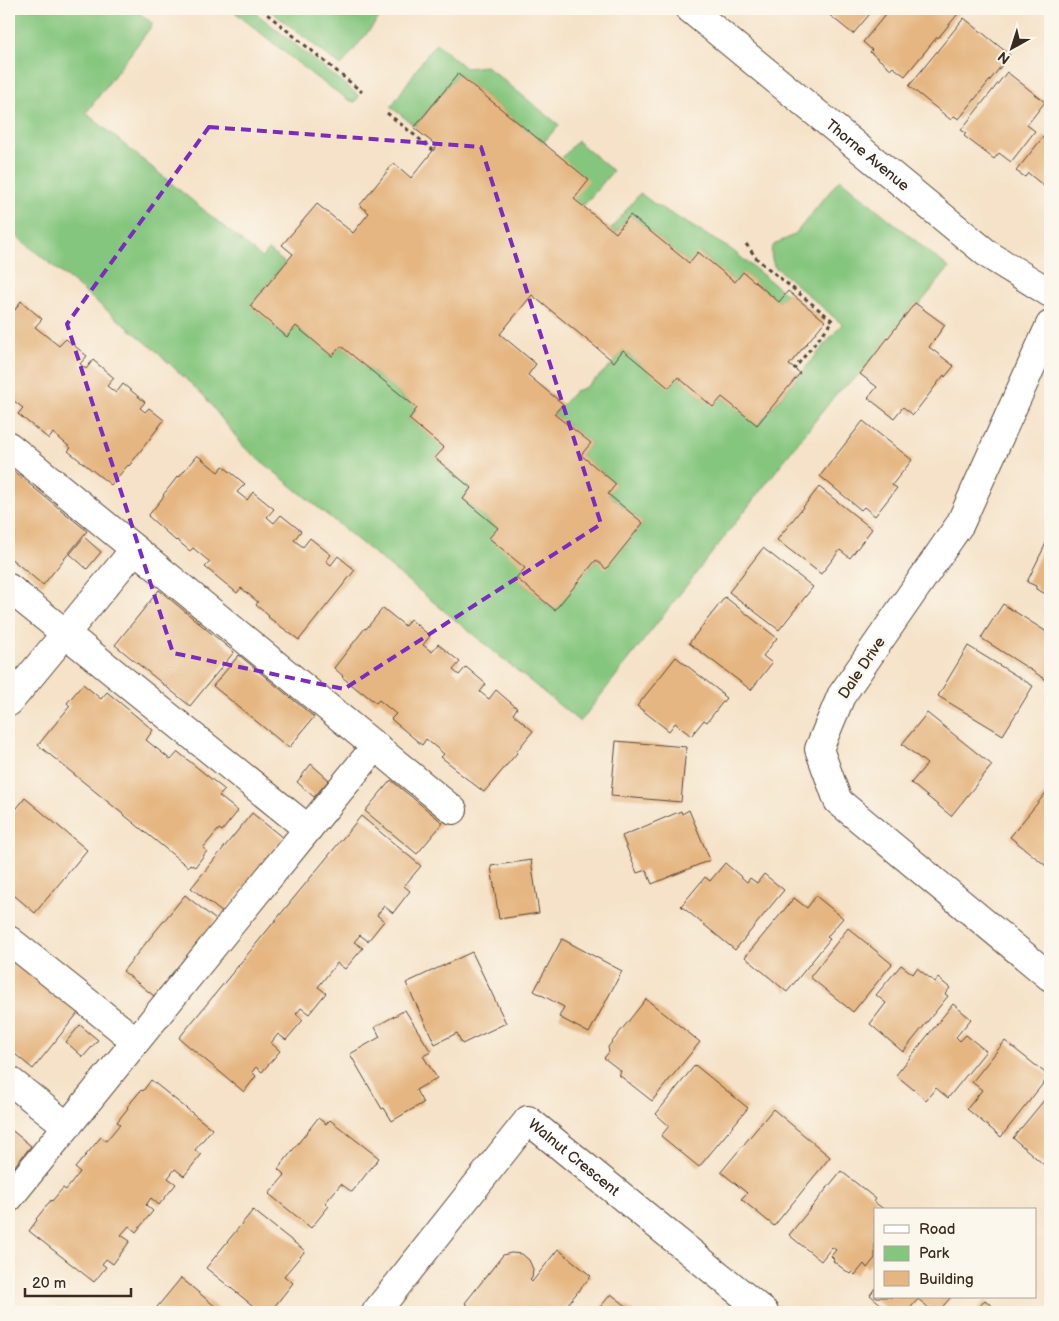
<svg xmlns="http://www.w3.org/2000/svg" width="1059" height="1321" font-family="'Balsamiq Sans',sans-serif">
<rect width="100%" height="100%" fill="#fbf7ec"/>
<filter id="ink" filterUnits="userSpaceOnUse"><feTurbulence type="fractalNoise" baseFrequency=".02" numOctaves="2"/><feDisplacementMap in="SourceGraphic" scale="10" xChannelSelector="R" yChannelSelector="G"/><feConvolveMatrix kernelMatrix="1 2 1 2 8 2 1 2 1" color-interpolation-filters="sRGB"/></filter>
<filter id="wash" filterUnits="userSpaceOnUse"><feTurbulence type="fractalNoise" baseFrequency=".0096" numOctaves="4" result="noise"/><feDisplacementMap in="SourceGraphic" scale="20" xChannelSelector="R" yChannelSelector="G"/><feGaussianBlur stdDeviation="1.12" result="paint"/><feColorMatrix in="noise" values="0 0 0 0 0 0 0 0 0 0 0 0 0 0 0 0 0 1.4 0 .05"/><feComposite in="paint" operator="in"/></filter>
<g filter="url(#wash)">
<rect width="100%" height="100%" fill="#f5e2c8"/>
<g fill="#85c67e" stroke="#60784e">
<path d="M9,9H135L153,24L86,113L262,258L269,250L285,263L250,306L287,337L296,326L332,356L341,346L417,408L409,419L444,448L435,458L471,488L463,499L498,528L525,568L516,578L554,610L596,560L606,568L643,523L608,494L616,484L581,455L591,443L554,414L575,391L584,388L597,378L614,362L623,350L669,387L678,377L713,407L722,397L758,425L842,324L774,266C765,239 779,245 795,234L840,179L949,268L919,305L915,303L860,374L836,394L580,722L244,447L204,396L154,349L9,230Z"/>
<polygon points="231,9 251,9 359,96 355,102 350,101 314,76"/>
<polygon points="268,9 378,9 379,18 341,66"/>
<polygon points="436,43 465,68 486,66 559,125 543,143 458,74 415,126 391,107 425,57"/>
<polygon points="577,141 613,171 583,206 574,199 562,158"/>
<polygon points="640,193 653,203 732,250 786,294 779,302 743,272 735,282 699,252 689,263 630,215 616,233 611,229"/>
</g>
<g id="blocks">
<g fill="#e5b681">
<polygon points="822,9 874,9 853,34"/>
<polygon points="890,9 962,9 938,38 937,37 905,76 893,67 891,69 870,52 872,50 863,42"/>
<polygon points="964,18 1010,55 959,119 954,116 951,120 909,86"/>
<polygon points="1007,72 1045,102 1027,125 1035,131 1011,162 999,153 994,159 964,136 966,133 961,130"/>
<polygon points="458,74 589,180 574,199 616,233 630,215 689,263 698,252 735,282 743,272 779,302 788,291 825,321 789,365 800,373 757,425 722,397 713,407 678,377 669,388 623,350 614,362 532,295 500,334 536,364 528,375 563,404 554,414 591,443 581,455 616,484 608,494 643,523 606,569 596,560 555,610 516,578 525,568 489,538 498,528 463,499 471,488 435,458 444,448 409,419 417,408 341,346 332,356 296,326 287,337 250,306 293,254 282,245 317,204 353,233 369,213 360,205 394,163 411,178 437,146 414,128"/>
<polygon points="1044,136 1050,141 1050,191 1028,173 1025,177 1016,171"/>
<polygon points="21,301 42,319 35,327 59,346 66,339 87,356 80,364 86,369 93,360 114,378 107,386 116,393 123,384 145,402 140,408 145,412 149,408 164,420 129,466 128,465 111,485 68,451 71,448 53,433 49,439 18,414 23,408 9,397 9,305 15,310"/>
<polygon points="915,303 945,325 929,347 954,366 945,377 944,375 913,415 903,407 894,418 868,398 877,387 860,374"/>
<polygon points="863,421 912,460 892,485 897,488 875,516 864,507 861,510 820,476"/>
<polygon points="197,455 218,472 223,466 245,484 237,492 247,500 253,492 274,509 267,517 274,523 281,515 301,531 294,540 303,547 310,538 331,555 326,561 331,565 338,556 355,570 299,640 268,617 269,616 256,605 258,602 241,588 237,593 205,567 210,562 193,548 190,551 177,540 176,541 148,516 164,496 163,495 178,476 179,477"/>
<polygon points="12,470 87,531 43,585 9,557 9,474"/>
<polygon points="819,487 872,529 850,558 840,550 821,574 777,540"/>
<polygon points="1050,535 1050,596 1036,589 1036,586 1027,582"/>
<polygon points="84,537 101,552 87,569 70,554"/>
<polygon points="763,548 813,587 779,630 729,592"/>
<polygon points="159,590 234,652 190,706 115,645"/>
<polygon points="725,597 777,638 763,656 772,663 751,690 689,643"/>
<polygon points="1003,604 1050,634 1050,678 1048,681 981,638"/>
<polygon points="383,608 405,626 410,619 430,636 423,645 432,652 438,644 460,662 453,670 459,675 466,667 486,684 480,692 489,699 496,690 517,708 513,714 533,731 516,752 517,753 484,792 454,769 455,768 441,757 444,754 426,739 422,745 391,719 396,714 379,700 376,703 362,692 362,693 342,677 343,676 334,668 365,628 366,629"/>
<polygon points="968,646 1033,686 1003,735 938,696"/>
<polygon points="239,655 314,717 289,748 213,686"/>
<polygon points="676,657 723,694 722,695 726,698 707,722 704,720 691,736 675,723 669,731 637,706"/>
<polygon points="83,684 101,699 107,692 153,730 146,740 171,760 178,752 225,790 219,796 238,811 222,831 219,829 203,848 207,851 195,867 190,864 188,867 38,745 70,706 67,703"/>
<polygon points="927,713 992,765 951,816 911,783 927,764 902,744"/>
<polygon points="616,741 686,747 681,802 611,796"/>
<polygon points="311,764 329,780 314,797 297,782"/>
<polygon points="391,780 443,823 417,854 365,811"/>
<polygon points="1049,789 1050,790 1050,869 1010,837"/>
<polygon points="25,798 87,850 35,913 9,891 9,818"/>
<polygon points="689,810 710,860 652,884 646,870 637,873 622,836 681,811 682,814"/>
<polygon points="252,813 283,838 223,913 191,888"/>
<polygon points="361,816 421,866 404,886 410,891 393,913 384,906 377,915 384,921 368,941 360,935 354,942 363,948 345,969 337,963 318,987 326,993 309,1014 301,1008 296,1014 303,1020 286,1040 278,1034 271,1043 280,1051 262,1072 256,1067 252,1072 256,1076 244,1092 179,1038"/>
<polygon points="531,860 539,913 499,919 491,866"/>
<polygon points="725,863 747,882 750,878 757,883 764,874 784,890 735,950 681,906 705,877 710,881"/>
<polygon points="185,895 216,920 154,996 123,971"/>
<polygon points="816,896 843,918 827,937 830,939 787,992 745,957 794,898 807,908"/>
<polygon points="848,928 892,964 853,1012 810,977"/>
<polygon points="562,939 622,971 589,1033 559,1017 564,1007 534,991"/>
<polygon points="472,952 506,1023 462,1044 457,1033 435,1044 406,983"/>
<polygon points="9,957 78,1013 33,1069 9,1049"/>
<polygon points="901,965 913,974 917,968 935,982 938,978 950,988 945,994 948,996 903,1052 870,1024 886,1003 876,995"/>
<polygon points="646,999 700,1042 652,1101 619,1075 621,1071 604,1058 609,1052 608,1047"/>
<polygon points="953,1004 971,1019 956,1037 960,1041 966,1035 986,1051 948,1098 936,1088 926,1100 896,1075"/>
<polygon points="405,1010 431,1052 423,1056 437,1078 416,1090 423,1103 392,1121 384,1108 382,1109 350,1054 380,1037 375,1027"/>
<polygon points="80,1025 98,1040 83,1057 66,1042"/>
<polygon points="1005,1041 1049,1076 1001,1137 967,1109 982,1090 972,1082"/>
<polygon points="695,1065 748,1108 699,1167 661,1136 669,1126 656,1114"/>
<polygon points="151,1080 212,1129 195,1150 201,1155 184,1176 175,1169 168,1178 176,1184 159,1205 151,1198 146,1205 153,1211 136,1232 129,1226 121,1235 130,1241 113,1264 106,1259 102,1264 106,1267 94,1282 29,1231 37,1220 36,1219 51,1200 52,1201 63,1188 66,1190 80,1172 75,1168 101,1137 106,1141 120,1124 117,1122 128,1108 127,1107 141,1090 143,1091"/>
<polygon points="1050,1093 1050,1170 1013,1138"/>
<polygon points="773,1109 830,1157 774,1226 741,1199 747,1193 721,1172"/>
<polygon points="318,1118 326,1124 330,1120 379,1158 352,1192 341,1184 325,1203 329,1206 311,1228 269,1194 285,1175 278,1169"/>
<polygon points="9,1128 31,1146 9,1173"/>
<polygon points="841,1171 876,1199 874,1202 885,1210 875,1210 875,1258 867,1268 864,1264 855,1275 852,1272 850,1274 833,1261 834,1259 831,1256 836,1250 832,1247 821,1261 789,1235"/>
<polygon points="253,1210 305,1251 284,1276 293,1283 270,1312 264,1312 258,1307 257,1309 206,1268"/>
<polygon points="558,1249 591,1276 561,1312 476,1312 465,1303 503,1255 511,1253 522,1254 529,1260 533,1269 532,1278 530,1280 532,1282"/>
<polygon points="181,1278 222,1312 153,1312"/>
<polygon points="875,1288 875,1297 951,1297 938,1312 934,1312 918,1299 907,1312 890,1312 870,1295"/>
<polygon points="611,1294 634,1312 596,1312"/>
<polygon points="985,1300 999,1312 975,1312"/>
</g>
</g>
</g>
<g filter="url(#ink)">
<use href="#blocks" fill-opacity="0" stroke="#574638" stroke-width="1"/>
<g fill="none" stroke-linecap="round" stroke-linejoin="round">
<g stroke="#574638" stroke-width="30">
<g id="minor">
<path id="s1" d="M690,9L989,255L1050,293"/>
<polyline points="1050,325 960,524 841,696 819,749 838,801 1050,977"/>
<polyline points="9,446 453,810"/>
<polyline points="9,588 308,829 9,1198"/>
<polyline points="9,702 135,549"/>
<polyline points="308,829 376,746"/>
<polyline points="9,940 136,1041"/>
<polyline points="9,1080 67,1126"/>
<path id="s2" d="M376,1312L528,1120L764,1312"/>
</g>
</g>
<g stroke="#574638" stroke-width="3" stroke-dasharray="4 4" stroke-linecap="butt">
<polyline points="261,9 362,92"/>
<polyline points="387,113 433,150"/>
<polyline points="746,244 758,260 833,321 794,369"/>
</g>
<use href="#minor" stroke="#fff" stroke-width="28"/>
</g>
</g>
<path fill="none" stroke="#7b2cbf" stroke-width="4" stroke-dasharray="10 6" stroke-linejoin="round" d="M209,127L481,147L601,524L344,689L173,653L67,324Z"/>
<g text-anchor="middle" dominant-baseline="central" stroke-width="4.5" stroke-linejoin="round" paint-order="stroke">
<g font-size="15" fill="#3b2a1e" stroke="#fbf7ec">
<text stroke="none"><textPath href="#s1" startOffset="230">Thorne Avenue</textPath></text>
<text transform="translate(862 668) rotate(-56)">Dale Drive</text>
<text stroke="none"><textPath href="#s2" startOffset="304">Walnut Crescent</textPath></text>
</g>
</g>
<rect width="1059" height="1321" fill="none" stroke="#fbf7ec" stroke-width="30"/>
<rect x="874" y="1208" width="162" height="90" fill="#fbf7ec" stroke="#aea59a"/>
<rect x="884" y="1225" width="25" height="8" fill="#ffffff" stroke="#aea59a"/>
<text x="919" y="1234" font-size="15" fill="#3b2a1e">Road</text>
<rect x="884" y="1246" width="25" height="15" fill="#85c67e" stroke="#aea59a"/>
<text x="919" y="1258" font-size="15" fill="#3b2a1e">Park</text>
<rect x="884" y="1271" width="25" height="15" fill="#e5b681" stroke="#aea59a"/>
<text x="919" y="1284" font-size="15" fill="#3b2a1e">Building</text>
<g transform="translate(1012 48) rotate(219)" stroke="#fbf7ec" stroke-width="4" paint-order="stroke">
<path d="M0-4L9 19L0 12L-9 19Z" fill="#3b2a1e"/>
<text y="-8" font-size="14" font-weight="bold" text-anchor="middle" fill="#3b2a1e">N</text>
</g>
<path d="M25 1288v8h106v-8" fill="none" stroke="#3b2a1e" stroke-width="2.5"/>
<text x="32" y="1288" font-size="15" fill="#3b2a1e" stroke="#fbf7ec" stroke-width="4" paint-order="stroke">20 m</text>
</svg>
